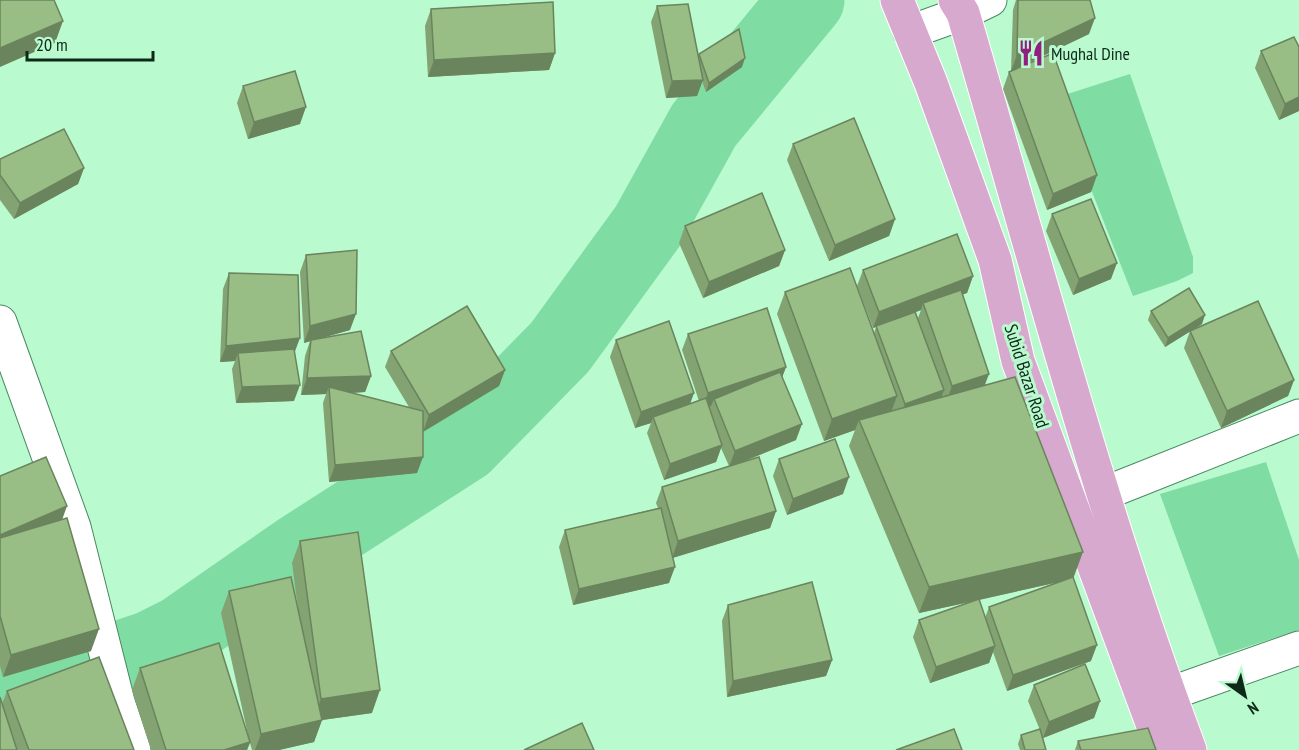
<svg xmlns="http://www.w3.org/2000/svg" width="1299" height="750" font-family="'PT Sans Narrow',sans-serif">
<rect width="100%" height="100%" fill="#b9facf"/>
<g fill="#7fdca2">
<polygon points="1130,74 1193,257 1193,273 1177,281 1133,296 1055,98"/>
<polygon points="1266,462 1299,560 1299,630 1219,656 1160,494"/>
</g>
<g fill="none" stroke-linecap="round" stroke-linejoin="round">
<polyline stroke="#7fdca2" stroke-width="75" points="0,692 58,679 151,648 181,633 299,551 464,445 560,347 648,226 704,125 807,0"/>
<g stroke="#4a8862" stroke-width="35">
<g id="minor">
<polyline points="910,32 963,13 990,0"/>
<polyline points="0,322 74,527 118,702 134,750"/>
<polyline points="1103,494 1299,416"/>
<polyline points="1169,694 1299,648"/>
</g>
</g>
<g stroke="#fff" stroke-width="35">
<g id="major">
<polyline points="897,0 931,83 995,260 1018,361 1162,750"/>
<path d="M955,0L963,13C1035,259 1100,509 1190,750"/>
</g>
</g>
<use href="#minor" stroke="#fff" stroke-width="33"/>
<use href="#major" stroke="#d8a9ce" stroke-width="33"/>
</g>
<g fill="#83a372" fill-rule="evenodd">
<polygon points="1016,0 1090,0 1089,34 1011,71 1013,10"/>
<polygon points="657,6 698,56 699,54 742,67 706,92 702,81 697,96 666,98 651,22"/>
<polygon points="431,9 555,53 549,70 428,77 425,26"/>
<polygon points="1261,51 1299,111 1279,120 1255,68"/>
<polygon points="1009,72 1097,175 1091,192 1047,210 1003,89"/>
<polygon points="243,86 300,124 248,139 237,103"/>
<polygon points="793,144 895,219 889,236 829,261 787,160"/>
<polygon points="0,159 84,168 78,184 14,219 0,200"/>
<polygon points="1052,214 1111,279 1073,295 1046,231"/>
<polygon points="685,226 785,250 779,266 703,298 679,243"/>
<polygon points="306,255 350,330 325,337 371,376 365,392 352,393 409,407 385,367 391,351 505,370 499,386 423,431 417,473 329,482 323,403 326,394 301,395 305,356 310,341 304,343 300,272"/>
<path d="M863,270L973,276L967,293L963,294L985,385L1073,578L1091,661L1007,691L993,652L989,663L930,683L913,637L919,620L970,602L919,613L849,446L855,430L824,441L777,314L785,292L874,333L876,327L873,328L857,286ZM921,310L918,318L916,312ZM1062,581L989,607L985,618L979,600Z"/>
<polygon points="229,273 295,354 294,401 236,403 232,369 235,361 220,362 223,289"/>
<polygon points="1151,311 1202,324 1165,347 1148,320"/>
<polygon points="1190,331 1294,380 1288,396 1221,428 1184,348"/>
<polygon points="688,334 786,367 782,377 796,440 743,462 776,511 770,528 673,558 669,583 573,605 559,547 565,530 658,508 656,503 662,487 729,466 721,448 716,462 664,480 647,433 651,423 635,428 610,357 616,340 691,404 699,401 682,350"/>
<polygon points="779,459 843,494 787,515 773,476"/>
<polygon points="0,476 62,519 91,651 3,677 0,666"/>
<polygon points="300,541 372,713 322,720 314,742 279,750 252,750 250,743 247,750 151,750 132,690 140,668 248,735 221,613 229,591 298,609 292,563"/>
<polygon points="728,605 832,660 826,676 727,697 722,621"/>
<polygon points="1034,685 1100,701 1094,718 1043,738 1042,734 1046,750 1020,750 1018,744 1021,735 1040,730 1028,701"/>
<polygon points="7,691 134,750 0,750 2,704"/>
<polygon points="1078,741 1156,750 1075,750"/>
</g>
<g fill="#6a845d">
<polygon points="1095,18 1089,34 1011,71 1017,55"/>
<polygon points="63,21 55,43 0,67 0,48"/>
<polygon points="555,53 549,70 428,77 434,60"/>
<polygon points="745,58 742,67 706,92 709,83"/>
<polygon points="703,80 697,96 666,98 672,81"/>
<polygon points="1299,97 1299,111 1279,120 1285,104"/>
<polygon points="306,107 300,124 248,139 254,122"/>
<polygon points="84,168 78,184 14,219 20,203"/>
<polygon points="1097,175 1091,192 1047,210 1053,194"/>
<polygon points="895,219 889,236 829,261 835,245"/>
<polygon points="785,250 779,266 703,298 709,282"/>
<polygon points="1117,263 1111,279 1073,295 1079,279"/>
<polygon points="973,276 967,293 925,308 923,303 921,310 873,328 879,312"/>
<polygon points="356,314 350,330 304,343 310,326"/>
<polygon points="1205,315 1202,324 1165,347 1168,338"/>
<polygon points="300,338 294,354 238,353 235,361 220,362 226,346"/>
<polygon points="786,367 780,383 714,399 711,406 702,409 708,393"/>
<polygon points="505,370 499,386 423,432 429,415"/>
<polygon points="989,374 983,390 946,403 952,386"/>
<polygon points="371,376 365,392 329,394 329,387 326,394 301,395 307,378"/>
<polygon points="1294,380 1288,396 1221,428 1227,411"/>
<polygon points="300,385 294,401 236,403 242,387"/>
<polygon points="944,390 938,406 899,421 905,404"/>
<polygon points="694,393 688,410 653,417 651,423 635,428 641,412"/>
<polygon points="897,396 889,418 859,420 855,430 824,441 832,419"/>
<polygon points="802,424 796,440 729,467 735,451"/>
<polygon points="722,445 716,462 664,480 670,464"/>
<polygon points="423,457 417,473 329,482 335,465"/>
<polygon points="849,477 843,494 787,515 793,499"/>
<polygon points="67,506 61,523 0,549 0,535"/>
<polygon points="776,511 770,528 672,558 678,541"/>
<polygon points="1083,552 1073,579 919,613 929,587"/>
<polygon points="675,567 669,583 573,605 579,589"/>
<polygon points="99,629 91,651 3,677 11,655"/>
<polygon points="1097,645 1091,661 1007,691 1013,675"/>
<polygon points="995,646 989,663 930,683 936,667"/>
<polygon points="832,660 826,676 727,697 733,681"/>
<polygon points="380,690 372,713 322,720 314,742 279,750 255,750 261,734 313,721 321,699"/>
<polygon points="1100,701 1094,718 1043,738 1049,722"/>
<polygon points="250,742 247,750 224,750"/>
</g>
<g fill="#98bd85" stroke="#6a845d" stroke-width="1.5">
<polygon points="0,0 54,0 63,21 0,48"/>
<polygon points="1018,0 1090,0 1095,18 1017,55"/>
<polygon points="553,2 555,53 434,60 431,9"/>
<polygon points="688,4 703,80 672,81 657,6"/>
<polygon points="739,29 745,58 709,83 699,54"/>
<polygon points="1294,37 1299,47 1299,97 1285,104 1261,51"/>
<polygon points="1053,53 1097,175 1053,194 1009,72"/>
<polygon points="295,71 306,107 254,122 243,86"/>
<polygon points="854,118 895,219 835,245 793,144"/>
<polygon points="64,129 84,168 20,203 0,175 0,159"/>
<polygon points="762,193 785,250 709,282 685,226"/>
<polygon points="1091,199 1117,263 1079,279 1052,214"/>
<polygon points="957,234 973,276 879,312 863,270"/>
<polygon points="357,250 356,314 310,326 306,255"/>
<polygon points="850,268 897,396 832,419 785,292"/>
<polygon points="229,273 298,275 300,338 226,346"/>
<polygon points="1189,288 1205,315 1168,338 1151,311"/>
<polygon points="961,290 989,374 952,386 923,303"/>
<polygon points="1258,301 1294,380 1227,411 1190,331"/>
<polygon points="467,306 505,370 429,415 391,351"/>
<polygon points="767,308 786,367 708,393 688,334"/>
<polygon points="915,312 944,390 905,404 876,326"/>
<polygon points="669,321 694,393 641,412 616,340"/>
<polygon points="361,331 371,376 307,378 311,340"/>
<polygon points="294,349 300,385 242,387 238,353"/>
<polygon points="780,372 802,424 735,451 714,399"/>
<polygon points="1015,377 1083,552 929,587 859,420"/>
<polygon points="329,387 423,411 423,457 335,465"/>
<polygon points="706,398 722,445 670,464 653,417"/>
<polygon points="835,439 849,477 793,499 779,459"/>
<polygon points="46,457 67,506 0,535 0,476"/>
<polygon points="759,457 776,511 678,541 662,487"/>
<polygon points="661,508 675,567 579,589 565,530"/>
<polygon points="67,518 99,629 11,655 0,616 0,538"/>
<polygon points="358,532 380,690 321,699 300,541"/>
<polygon points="291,577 322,720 261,734 229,591"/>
<polygon points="1073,577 1097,645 1013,675 989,607"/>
<polygon points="812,582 832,660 733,681 728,605"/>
<polygon points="979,599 995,646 936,667 919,620"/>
<polygon points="219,643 250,742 224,750 166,750 140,668"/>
<polygon points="99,657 134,750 29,750 7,691"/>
<polygon points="1085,664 1100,701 1049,722 1034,685"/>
<polygon points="0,697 17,750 0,750"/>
<polygon points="582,723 594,750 524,750"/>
<polygon points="1148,728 1156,750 1081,750 1078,741"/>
<polygon points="954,729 962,750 896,750"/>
<polygon points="1040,729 1046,750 1025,750 1021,735"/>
</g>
<defs>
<g id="restaurant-bare" transform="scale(2.07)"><path d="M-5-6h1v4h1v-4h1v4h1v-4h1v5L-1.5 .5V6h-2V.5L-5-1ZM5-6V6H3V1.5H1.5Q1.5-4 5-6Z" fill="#911f7f" stroke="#b9facf" stroke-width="2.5" paint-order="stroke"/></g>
</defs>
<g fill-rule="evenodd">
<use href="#restaurant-bare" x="1031" y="53"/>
</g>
<g text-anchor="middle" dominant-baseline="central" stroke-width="6" stroke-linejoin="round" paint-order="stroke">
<g font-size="18" fill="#0f2919" stroke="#b9facf" text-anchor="start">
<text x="1051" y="53">Mughal Dine</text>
</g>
<g font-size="18" fill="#0f2919" stroke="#b9facf">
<text transform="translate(1027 376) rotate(72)">Subid Bazar Road</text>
</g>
</g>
<g transform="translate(1245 696) rotate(146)" stroke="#b9facf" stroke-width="4.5" paint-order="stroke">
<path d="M0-4.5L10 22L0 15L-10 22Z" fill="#0f2919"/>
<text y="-9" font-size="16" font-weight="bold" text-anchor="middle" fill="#0f2919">N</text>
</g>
<path d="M27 51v9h126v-9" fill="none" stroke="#0f2919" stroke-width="3"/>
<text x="36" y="51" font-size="18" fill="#0f2919" stroke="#b9facf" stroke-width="4.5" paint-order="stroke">20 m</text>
</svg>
